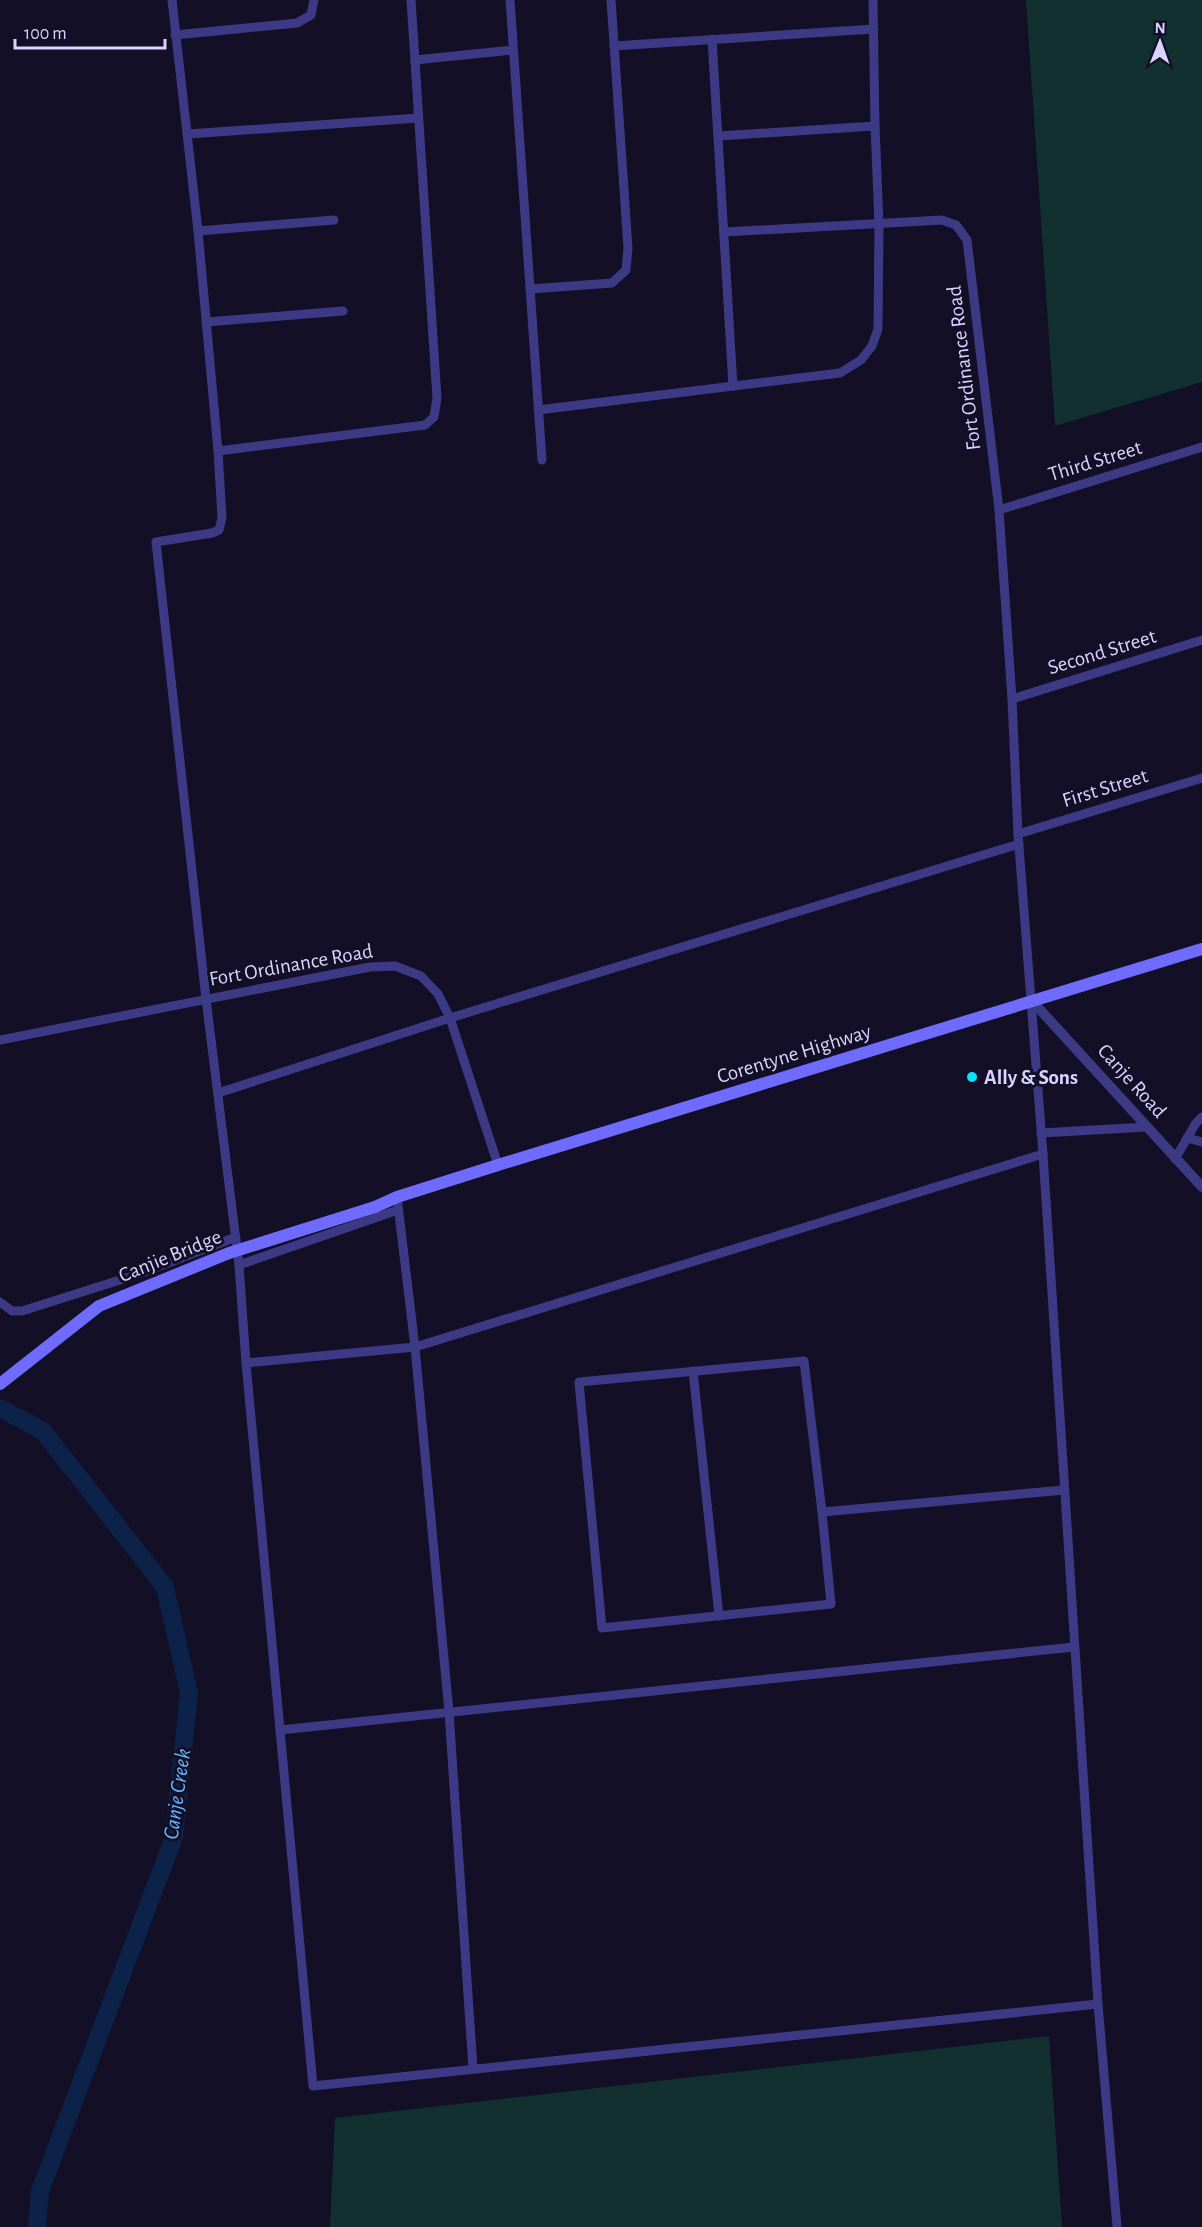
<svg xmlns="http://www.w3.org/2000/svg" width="1202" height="2227" font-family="'Alegreya Sans',sans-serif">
<rect width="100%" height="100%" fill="#130f26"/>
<g fill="#12302f">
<polygon points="1026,0 1202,0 1202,382 1055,426"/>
<polygon points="1049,2036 1062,2227 330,2227 335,2118"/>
</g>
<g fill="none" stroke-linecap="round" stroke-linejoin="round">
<polyline stroke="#0c2248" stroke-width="18" points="0,1408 43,1431 165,1587 189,1693 174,1837 40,2191 37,2227"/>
<g stroke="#3d3a85" stroke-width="9">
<polyline points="172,0 198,231 218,451 222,518 219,530 212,533 156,542 206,999 239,1265 246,1363 313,2086 1098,2004"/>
<polyline points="510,0 542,460"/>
<polyline points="175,35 297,23 311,15 314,0"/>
<polyline points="712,39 733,386"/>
<polyline points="614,46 874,29"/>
<polyline points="415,60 513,50"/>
<polyline points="188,134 418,118"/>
<polyline points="719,136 875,126"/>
<polyline points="198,231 334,220"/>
<polyline points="724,232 942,220 956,225 967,240 999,510 1012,699 1018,834 1043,1154 1098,2004 1117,2227"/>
<polyline points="530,289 612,283 626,270 628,248 611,0"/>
<polyline points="206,322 343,311"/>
<polyline points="538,410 840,373 861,360 872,346 878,329 879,225 875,126 873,0"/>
<polyline points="218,451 425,425 434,417 437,398 411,0"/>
<polyline points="999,510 1202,447"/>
<polyline points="1012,699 1202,640"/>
<polyline points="1018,834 1202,778"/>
<polyline points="0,1040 370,967 395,966 421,976 438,994 450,1018 498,1165"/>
<polyline points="218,1093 450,1018 1019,844"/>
<polyline points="1041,1133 1147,1127"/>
<polyline points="1187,1138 1202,1142"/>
<polyline points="1175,1159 1196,1123 1202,1117"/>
<polyline points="397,1197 415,1347 449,1712 473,2069"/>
<polyline points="239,1265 398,1210"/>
<polyline points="0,1302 12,1311 22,1311 142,1273 236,1237"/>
<polygon points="804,1361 822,1512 831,1604 602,1628 579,1382"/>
<polyline points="246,1363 415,1347 1043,1154"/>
<polyline points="693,1371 719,1616"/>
<polyline points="822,1512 1064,1490"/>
<polyline points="280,1730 1074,1647"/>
</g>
<polyline stroke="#3d3a85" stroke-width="10" points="1033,1002 1202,1187"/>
<polyline stroke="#6f6bff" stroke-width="12" points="375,1207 397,1197 498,1165 1202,949"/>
<polyline stroke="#6f6bff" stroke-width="12" points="0,1384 99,1306 229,1253 375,1207"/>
</g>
<circle fill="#00e5ff" stroke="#130f26" stroke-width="2" cx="972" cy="1077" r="6"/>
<g text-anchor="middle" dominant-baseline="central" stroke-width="6" stroke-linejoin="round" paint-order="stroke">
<g font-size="21" fill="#d9d4ff" stroke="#130f26">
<text transform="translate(964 368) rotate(-97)">Fort Ordinance Road</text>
<text transform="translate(1095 461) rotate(-17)">Third Street</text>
<text transform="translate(1102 652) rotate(-17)">Second Street</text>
<text transform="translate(1105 788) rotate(-17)">First Street</text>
<text transform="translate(291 965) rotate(-10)">Fort Ordinance Road</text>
<text transform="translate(794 1054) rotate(-17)">Corentyne Highway</text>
<text transform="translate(1132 1081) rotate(48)">Canje Road</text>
<text transform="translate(170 1256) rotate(-22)">Canjie Bridge</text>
</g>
<g font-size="21" font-weight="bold" fill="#d9d4ff" stroke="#130f26" text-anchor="start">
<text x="984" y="1077">Ally &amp; Sons</text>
</g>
<g font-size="22" font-style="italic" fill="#62b6ff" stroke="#130f26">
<text transform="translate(177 1794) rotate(-82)">Canje Creek</text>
</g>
</g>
<g transform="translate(1160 42) rotate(1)" stroke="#130f26" stroke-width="4.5" paint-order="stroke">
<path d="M0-4.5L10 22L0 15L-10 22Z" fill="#d9d4ff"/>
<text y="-9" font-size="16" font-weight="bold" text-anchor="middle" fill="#d9d4ff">N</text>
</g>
<path d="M15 39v9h150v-9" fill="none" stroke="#d9d4ff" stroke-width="3"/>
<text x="24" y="39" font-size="18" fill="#d9d4ff" stroke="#130f26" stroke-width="4.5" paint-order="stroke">100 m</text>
</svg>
